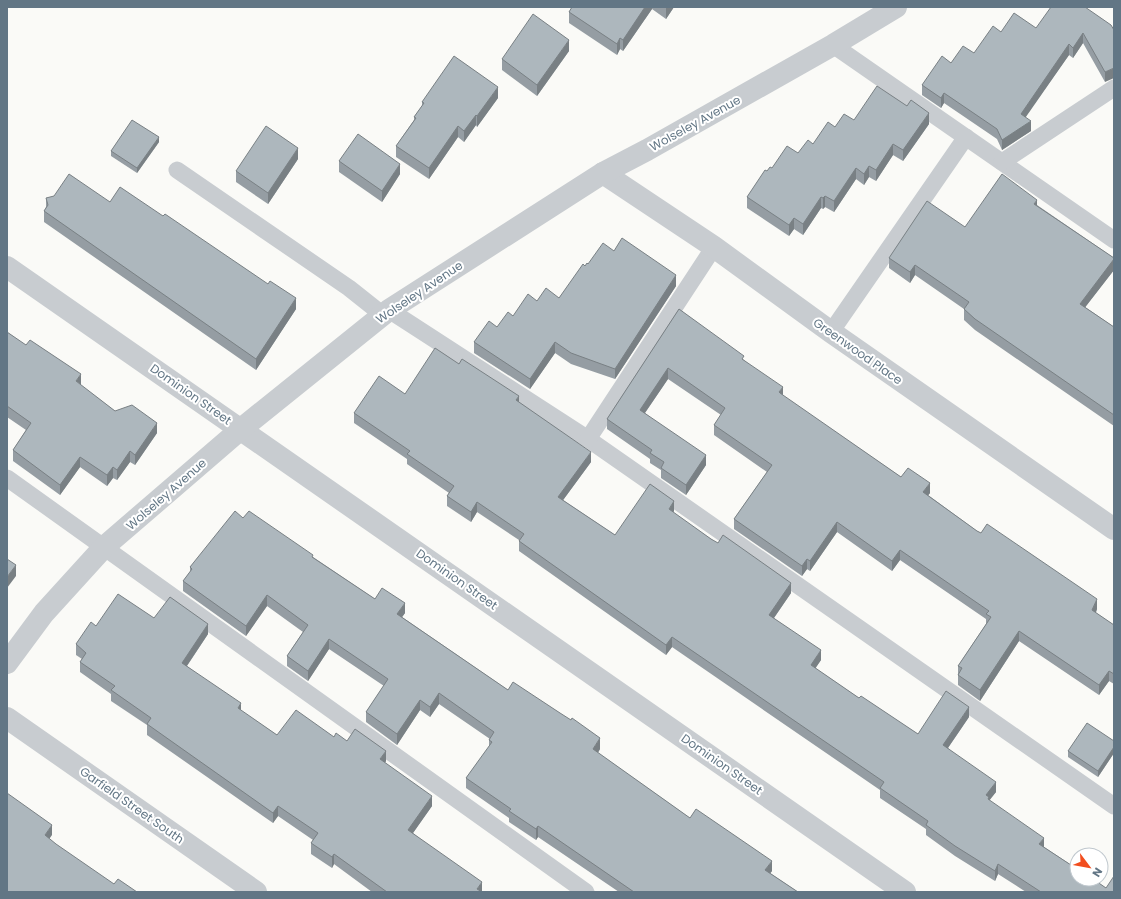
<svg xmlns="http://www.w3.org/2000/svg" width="1121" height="899" font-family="Poppins,sans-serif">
<rect width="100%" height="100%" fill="#fafaf7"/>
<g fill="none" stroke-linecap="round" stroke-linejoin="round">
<g stroke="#c8ccd0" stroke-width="17">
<polyline points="833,45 1114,240"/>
<polyline points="1002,162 1114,88"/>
<polyline points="177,170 349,288 383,315"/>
<polyline points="389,310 588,439 1114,806"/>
<polyline points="831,332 966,137"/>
<polyline points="588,439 714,247"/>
<polyline points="7,478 586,892"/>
</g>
<g stroke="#c8ccd0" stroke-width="22">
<polyline points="603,173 714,247 831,332 1114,529"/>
<polyline points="7,267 905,892"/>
<polyline points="7,663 44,613 104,547 241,429 389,310 603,173 647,150 833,45 896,7"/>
<polyline points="7,718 256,892"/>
</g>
</g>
<g fill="#959da3">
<polygon points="572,7 674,7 666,19 652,9 623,51 620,49 617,55 569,23 569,12"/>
<polygon points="1111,25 1105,82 1083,43 1073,58 1069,55 1025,117 1031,131 1002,150 997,139 944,103 941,108 922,95 922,85 951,63 974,53 1001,32 1036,28"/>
<polygon points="569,51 537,96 502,70 502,59"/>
<polygon points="498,98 477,127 476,125 464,142 458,137 429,179 396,157 396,146 414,120 414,117 422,106 422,102"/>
<polygon points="854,120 929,124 903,161 893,155 876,181 869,177 864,185 856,179 834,212 825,207 823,209 821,208 803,235 794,229 789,236 747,208 747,197 767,171 798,153 813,144 835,127"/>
<polygon points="159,142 137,173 111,156 111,151"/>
<polygon points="298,159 268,204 236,182 236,171"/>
<polygon points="339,161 400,174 382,202 339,172"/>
<polygon points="46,198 110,202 296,309 256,370 44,222 44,211 46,207"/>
<polygon points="1037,205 1114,258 1114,270 1085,307 1114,327 1114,426 975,330 964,320 964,309 915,275 910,283 889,268 889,258 965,227"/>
<polygon points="614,251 676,286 615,379 571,364 555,353 530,389 474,353 474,342 513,316 537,301 559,298 585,266"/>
<polygon points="679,309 744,360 783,396 901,477 930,493 928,495 977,531 1097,609 1096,613 1114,625 1114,684 1109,681 1099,695 1019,641 980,701 958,685 958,666 986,624 986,619 900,560 892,571 837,532 810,571 807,569 802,576 734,529 734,519 767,472 714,435 714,425 721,415 668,379 645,413 706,465 686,495 661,478 661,470 650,463 650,459 607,429 607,419"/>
<polygon points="7,332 80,385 115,411 157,433 135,465 130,462 117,480 113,478 107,486 80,467 60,495 13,461 13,450 26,430 7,417"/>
<polygon points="459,364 519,402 591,462 563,500 615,535 674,511 673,513 711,539 791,593 774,618 821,660 815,668 859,698 918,734 969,717 948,748 996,792 989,800 1044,847 1106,888 1114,892 1026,892 998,874 995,881 955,856 926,835 926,829 880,798 880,790 672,647 666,655 519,551 519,540 477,512 471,522 447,506 447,496 449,493 407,464 407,459 354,423 354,413 405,394"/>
<polygon points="243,518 313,557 375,599 405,613 402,617 508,690 600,749 598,753 690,818 772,871 770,873 798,892 619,892 538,837 536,840 509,822 509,818 466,788 466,778 489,747 489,740 490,739 439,704 430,717 420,710 397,745 366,722 366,712 384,686 329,649 308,681 287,666 287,656 303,632 267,606 246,636 183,591 183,581 190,572 190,567"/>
<polygon points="154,618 208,634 187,666 241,711 277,735 334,737 347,741 386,761 385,763 432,806 413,833 482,892 372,892 334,864 332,868 311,854 311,843 313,840 278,816 273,823 147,735 147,725 111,701 111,694 80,672 80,662 82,659 76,655 76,644 96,626"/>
<polygon points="1114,741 1114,753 1098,777 1068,757 1068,751"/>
</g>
<g fill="#798084">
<polygon points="645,7 652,7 652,9 623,51 623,40"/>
<polygon points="666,7 674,7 666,19"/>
<polygon points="1083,33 1083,43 1073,58 1073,48"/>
<polygon points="620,38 620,49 617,55 617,44"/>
<polygon points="569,40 569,51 537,96 537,85"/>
<polygon points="1069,44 1069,55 1021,124 1021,114"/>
<polygon points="1114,68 1114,78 1105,82 1105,72"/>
<polygon points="498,87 498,98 477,127 477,116"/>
<polygon points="944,93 944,103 941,108 941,98"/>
<polygon points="929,113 929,124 903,161 903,150"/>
<polygon points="476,115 476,125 464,142 464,131"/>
<polygon points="1031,121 1031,131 1002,150 1002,140"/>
<polygon points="458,126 458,137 429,179 429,168"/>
<polygon points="159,137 159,142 137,173 137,168"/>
<polygon points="893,144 893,155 876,181 876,170"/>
<polygon points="298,148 298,159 268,204 268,193"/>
<polygon points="400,164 400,174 382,202 382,191"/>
<polygon points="869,166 869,177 864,185 864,174"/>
<polygon points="856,168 856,179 834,212 834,201"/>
<polygon points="825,196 825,207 823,209 823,198"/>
<polygon points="821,197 821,208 803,235 803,224"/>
<polygon points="1037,200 1037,210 1034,204"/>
<polygon points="794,218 794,229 789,236 789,225"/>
<polygon points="1114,259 1114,270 1080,314 1080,304"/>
<polygon points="915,265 915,275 910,283 910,272"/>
<polygon points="676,275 676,286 615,379 615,369"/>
<polygon points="296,298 296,309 256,370 256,359"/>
<polygon points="555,342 555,353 530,389 530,379"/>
<polygon points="668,368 668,379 640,420 640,410"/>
<polygon points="81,374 81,385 76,381"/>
<polygon points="783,387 783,397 779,392"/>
<polygon points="519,396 519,406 516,400"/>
<polygon points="157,423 157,433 135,465 135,455"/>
<polygon points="130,451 130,462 117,480 117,470"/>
<polygon points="591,452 591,462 558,507 558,497"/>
<polygon points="706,455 706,465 686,495 686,485"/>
<polygon points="80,457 80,467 60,495 60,485"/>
<polygon points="113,467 113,478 107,486 107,475"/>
<polygon points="930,483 930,493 923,502 923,492"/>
<polygon points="674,501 674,511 669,519 669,509"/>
<polygon points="477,502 477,512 471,522 471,512"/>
<polygon points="837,522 837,532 810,571 810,561"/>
<polygon points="900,550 900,560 892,571 892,561"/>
<polygon points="807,559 807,569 802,576 802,566"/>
<polygon points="16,565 16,576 7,588 7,577"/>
<polygon points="791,583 791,593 769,625 769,615"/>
<polygon points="267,595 267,606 246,636 246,626"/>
<polygon points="1097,599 1097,609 1092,620 1092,610"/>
<polygon points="405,603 405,613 397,624 397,614"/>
<polygon points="208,624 208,634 182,673 182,663"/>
<polygon points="1019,631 1019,641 980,701 980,690"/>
<polygon points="672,637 672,647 666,655 666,645"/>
<polygon points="329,639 329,649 308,681 308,671"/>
<polygon points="821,650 821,660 811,675 811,665"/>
<polygon points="1109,671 1109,681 1099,695 1099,685"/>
<polygon points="439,693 439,704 430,717 430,707"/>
<polygon points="420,700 420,710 397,745 397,734"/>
<polygon points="241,703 241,713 238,708"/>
<polygon points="969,707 969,717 943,755 943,745"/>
<polygon points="600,738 600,749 593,760 593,749"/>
<polygon points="1114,747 1114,753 1098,777 1098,771"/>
<polygon points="386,751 386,761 380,770 380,759"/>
<polygon points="996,782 996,792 989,801 986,795"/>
<polygon points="432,796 432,806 408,840 408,830"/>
<polygon points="278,806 278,816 273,823 273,813"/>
<polygon points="52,825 52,835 45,845 45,835"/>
<polygon points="538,826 538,837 536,840 536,829"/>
<polygon points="1044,838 1044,848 1039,844"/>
<polygon points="334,854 334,864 332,868 332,857"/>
<polygon points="772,861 772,871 765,880 765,870"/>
<polygon points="998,864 998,874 995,881 995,871"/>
<polygon points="482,882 482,892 477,889"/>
</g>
<g fill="#adb7bd" stroke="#798084">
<polygon points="572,7 645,7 623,40 620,38 617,44 569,12"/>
<polygon points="1051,7 1085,7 1111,25 1114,30 1114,68 1105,72 1083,33 1073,48 1069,44 1021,114 1031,121 1002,140 997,129 944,93 941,98 922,85 942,56 951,63 963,46 974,53 993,26 1001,32 1014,13 1036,28"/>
<polygon points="533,14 569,40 537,85 502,59"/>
<polygon points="454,56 498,87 477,116 476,115 464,131 458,126 429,168 396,146 416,118 414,117 424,103 422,102"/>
<polygon points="877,86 907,106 911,100 929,113 903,150 893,144 876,170 869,166 864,174 856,168 834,201 825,196 823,198 821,197 803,224 794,218 789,225 747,197 765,170 767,171 770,167 772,168 787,146 798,153 808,140 813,144 828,122 835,127 844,114 854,120"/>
<polygon points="132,120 159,137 137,168 111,151"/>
<polygon points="266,126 298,148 268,193 236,171"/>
<polygon points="358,134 400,164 382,191 339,161"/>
<polygon points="69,174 110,202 120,187 163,216 165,214 268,284 270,281 296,298 256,359 44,211 48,205 46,198 54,196"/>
<polygon points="1002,174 1037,200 1034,204 1114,258 1114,259 1080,304 1114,327 1114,415 975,319 964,309 969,302 915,265 910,272 889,258 927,201 965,227"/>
<polygon points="622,238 676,275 615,369 571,353 555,342 530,379 474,342 489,321 497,327 508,312 513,316 528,294 537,301 546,288 559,298 583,264 585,266 587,263 588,264 603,243 614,251"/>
<polygon points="679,309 744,356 742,359 783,387 779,392 780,393 901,477 908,468 930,483 923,492 977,531 981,533 987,524 1097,599 1092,610 1114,625 1114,674 1109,671 1099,685 1019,631 980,690 958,675 962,668 958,666 991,617 986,614 989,611 900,550 892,561 837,522 810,561 807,559 802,566 734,519 772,465 714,425 725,408 668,368 640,410 706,455 686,485 661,468 664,462 650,453 652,450 607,419"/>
<polygon points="7,332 26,345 30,340 81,374 76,381 115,411 132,405 157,423 135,455 130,451 117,470 113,467 107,475 80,457 60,485 13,450 31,423 7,406"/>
<polygon points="435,348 459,364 462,359 519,396 516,400 591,452 558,497 615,535 650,484 674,501 669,509 711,539 718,543 723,535 791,583 769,615 821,650 811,665 859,698 861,696 918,734 946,691 969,707 943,745 996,782 986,795 989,797 988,799 1044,838 1039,844 1077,869 1077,879 1093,879 1106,888 1114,876 1114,892 1041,892 998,864 995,871 955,846 926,825 928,821 880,788 884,782 672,637 666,645 519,541 524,534 477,502 471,512 447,496 454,486 407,454 410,451 354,413 379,376 405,394"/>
<polygon points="235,511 243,518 249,511 313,555 312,557 375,599 382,588 405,603 397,614 508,690 513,682 560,713 571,720 572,718 600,738 593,749 690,818 696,809 772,861 765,870 798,892 634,892 538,826 536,829 509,811 511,809 466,778 492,742 489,740 494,732 439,693 430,707 420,700 397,734 366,712 388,679 329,639 308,671 287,656 308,625 267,595 246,626 183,581 192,569 190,567"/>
<polygon points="7,559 16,565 7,577"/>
<polygon points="118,594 154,618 170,597 208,624 182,663 241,703 238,708 277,735 296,710 334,737 336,733 347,741 355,729 386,751 380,759 432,796 408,830 482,882 477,889 482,892 387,892 334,854 332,857 311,843 318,833 278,806 273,813 147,724 151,718 111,690 115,686 80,662 86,653 76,644 91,622 96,626"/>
<polygon points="1087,723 1114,741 1114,747 1098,771 1068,751"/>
<polygon points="7,793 52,825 45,835 56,844 114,884 118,879 137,892 7,892"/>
</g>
<g text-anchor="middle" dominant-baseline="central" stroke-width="4" stroke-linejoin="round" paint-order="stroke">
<g font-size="12" fill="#627685" stroke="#fff">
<text transform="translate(695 123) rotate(-29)">Wolseley Avenue</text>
<text transform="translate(419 292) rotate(-34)">Wolseley Avenue</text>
<text transform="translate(858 351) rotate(35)">Greenwood Place</text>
<text transform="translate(191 394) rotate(35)">Dominion Street</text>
<text transform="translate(166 494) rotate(-41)">Wolseley Avenue</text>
<text transform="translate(457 579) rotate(35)">Dominion Street</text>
<text transform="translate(722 764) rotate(35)">Dominion Street</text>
<text transform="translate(132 805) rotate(35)">Garfield Street South</text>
</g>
</g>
<rect width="1121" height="899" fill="none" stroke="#627685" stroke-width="16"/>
<g transform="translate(1089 867) rotate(122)"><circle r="19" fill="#ffffff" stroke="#c0c8ce"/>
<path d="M0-3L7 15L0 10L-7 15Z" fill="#f24e1f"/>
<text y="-6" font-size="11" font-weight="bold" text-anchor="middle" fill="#627685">N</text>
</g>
</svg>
